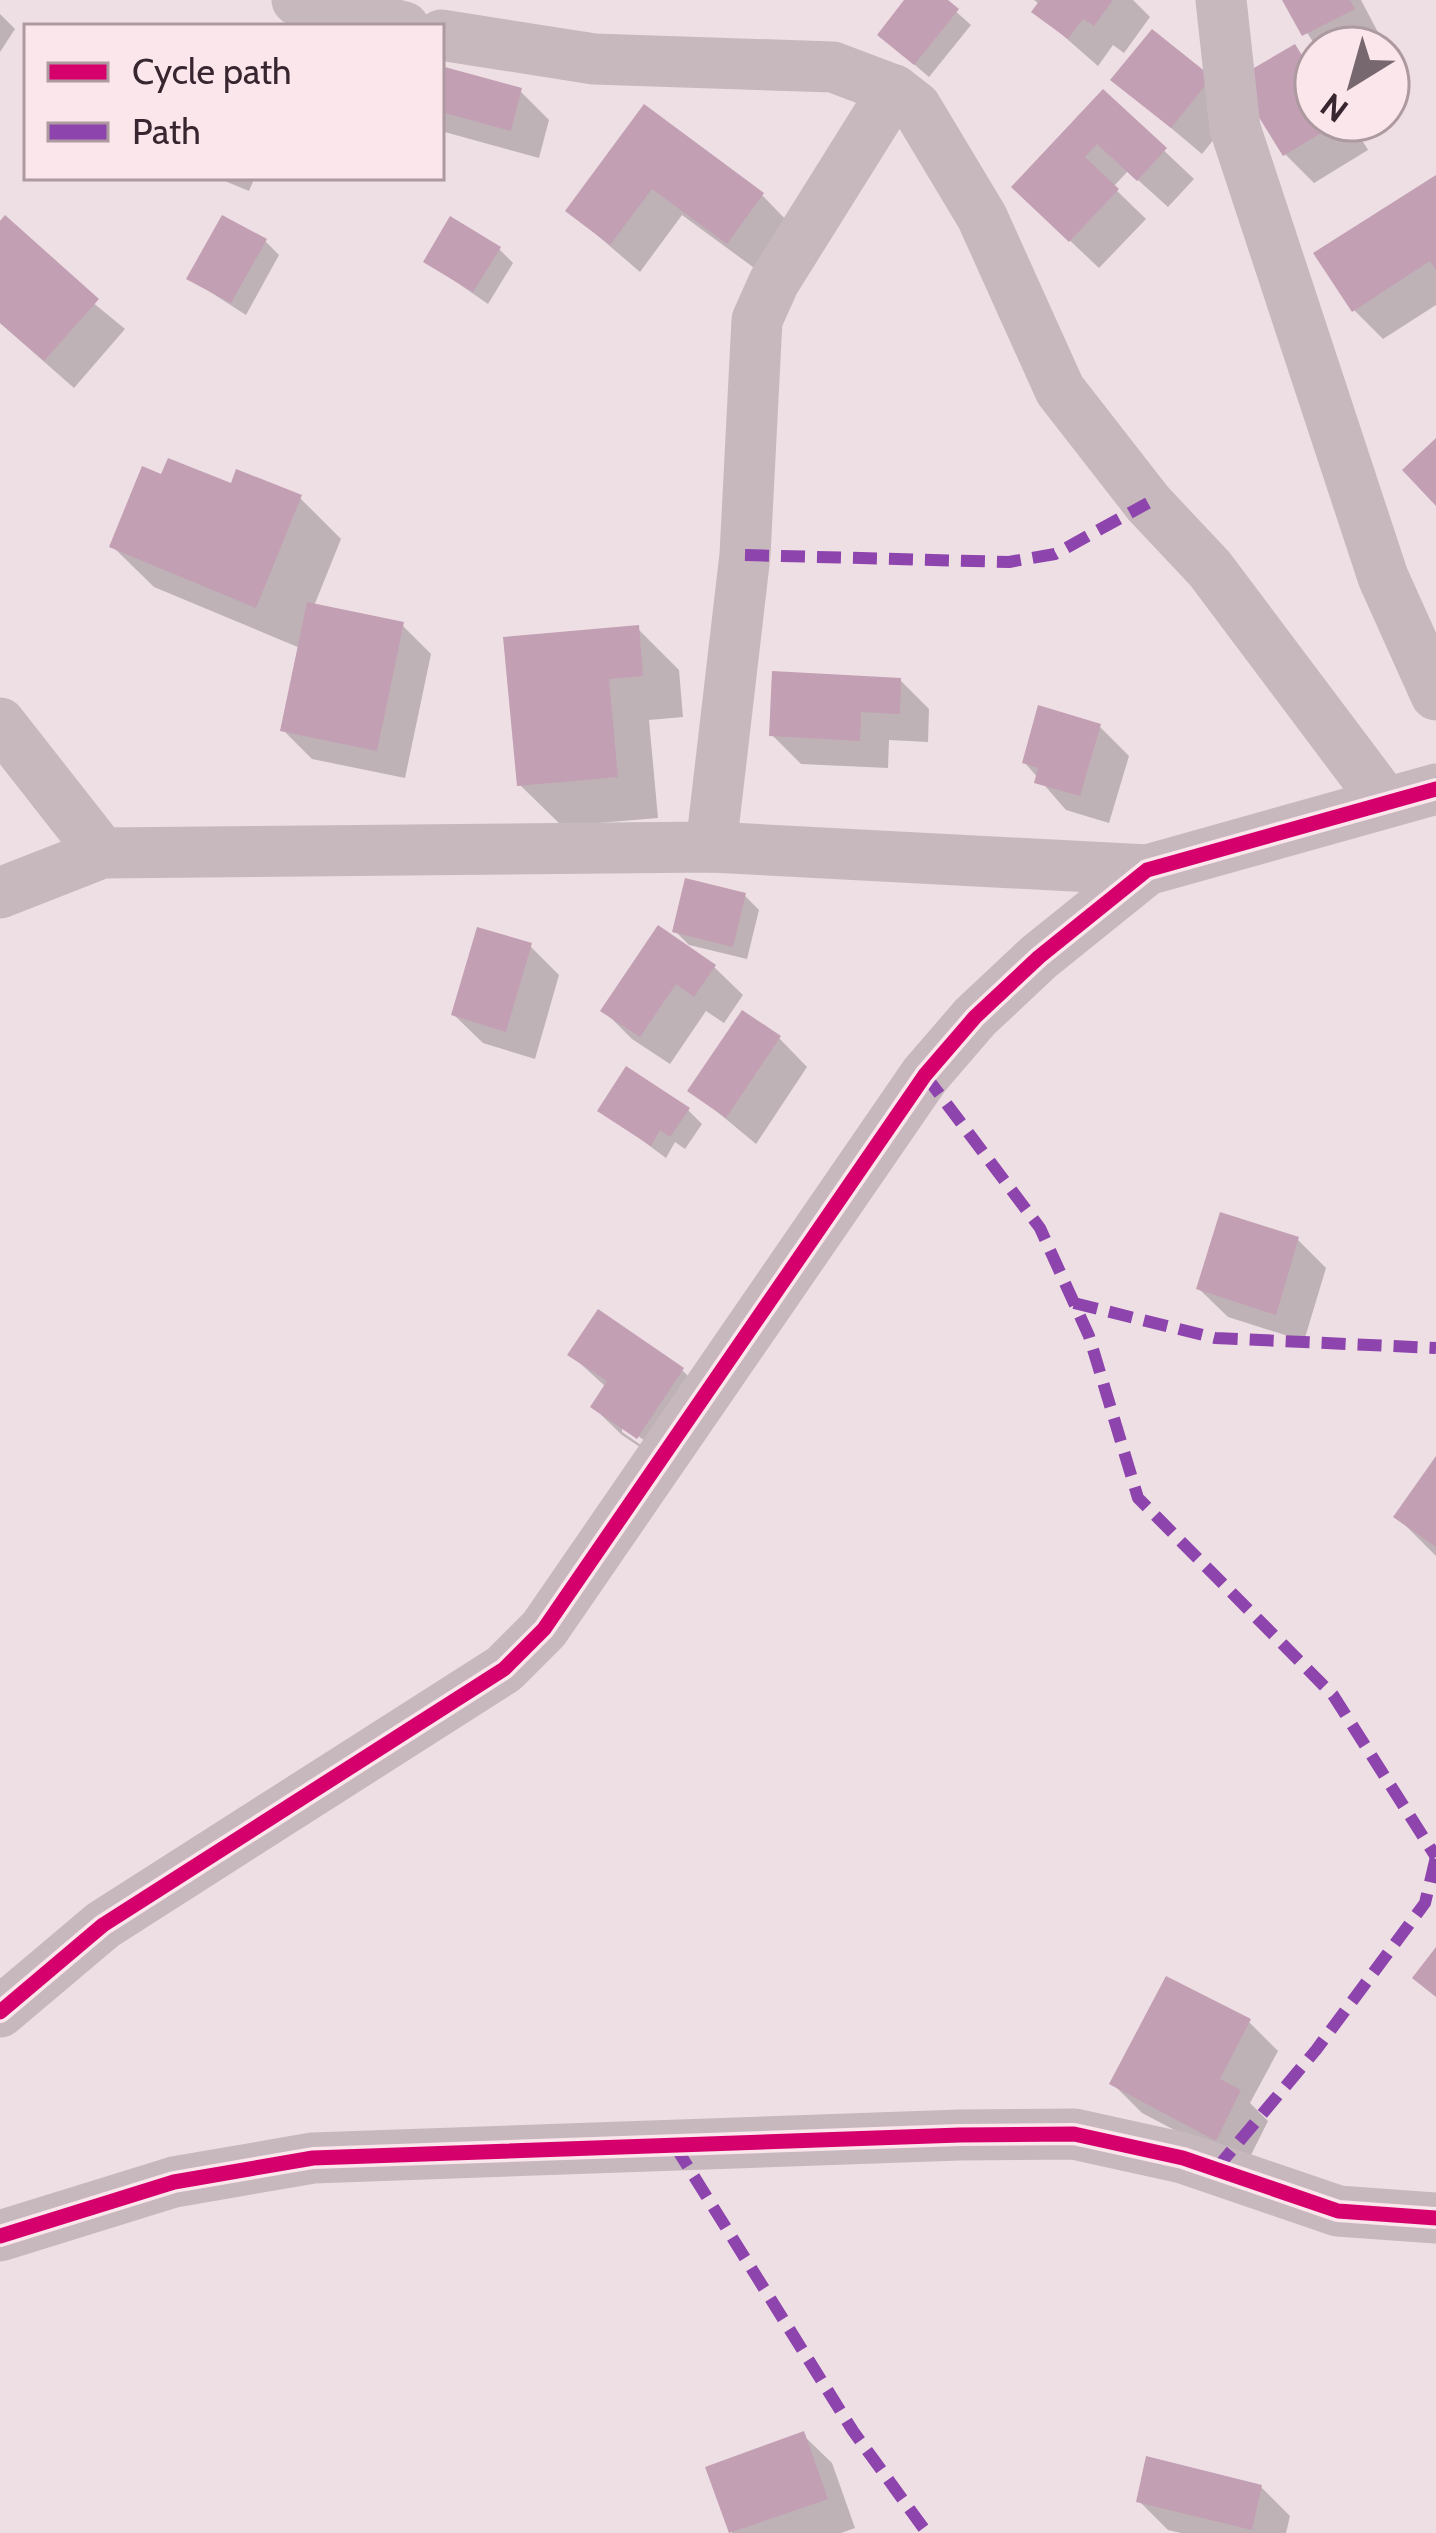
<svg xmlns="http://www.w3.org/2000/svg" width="1436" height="2533" font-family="Cabin,sans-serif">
<rect width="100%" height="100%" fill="#eedfe4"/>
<g fill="#0003" fill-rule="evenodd">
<polygon points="908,0 943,0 971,25 929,77 895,48"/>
<polygon points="1034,0 1133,0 1150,17 1124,53 1113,45 1098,66 1035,11 1040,5"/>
<polygon points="1286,0 1361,0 1381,38 1362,48 1317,48"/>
<polygon points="0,14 15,29 0,52"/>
<polygon points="1294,48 1316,69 1316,120 1350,120 1368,150 1314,183 1285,154"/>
<polygon points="441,69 520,91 549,120 539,158 441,131"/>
<polygon points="1210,79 1239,108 1202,154 1114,80"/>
<polygon points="1103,93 1194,179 1168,207 1128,171 1113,187 1146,219 1099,268 1044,216"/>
<polygon points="645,108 762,195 790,224 757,270 682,215 640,272 569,211"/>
<polygon points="215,177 255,177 249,191"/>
<polygon points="1436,178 1436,305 1383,339 1354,310"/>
<polygon points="0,226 125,329 74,388 0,323"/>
<polygon points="265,241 279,255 246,315 190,279"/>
<polygon points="499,249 513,263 488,304 427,262"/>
<polygon points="232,487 300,498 341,539 314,606 402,625 431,654 405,778 312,759 283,730 300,648 154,587 112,546"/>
<polygon points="637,628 679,670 683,717 649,720 658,818 562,826 520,785"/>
<polygon points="900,680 929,709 928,742 889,740 888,768 801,764 772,735"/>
<polygon points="1100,727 1129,756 1109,823 1066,810 1025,763"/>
<polygon points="745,896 759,910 747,959 689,945 675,931"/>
<polygon points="530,946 559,975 535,1059 483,1043 454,1015"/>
<polygon points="714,967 743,995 724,1023 706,1011 670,1064 632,1039 604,1011"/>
<polygon points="779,1038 807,1067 756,1144 691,1090"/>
<polygon points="601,1110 688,1110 702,1124 685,1149 675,1142 666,1158"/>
<polygon points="1298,1240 1326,1268 1304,1341 1228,1317 1199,1289"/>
<path d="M571,1355L682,1370L711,1399L667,1465L622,1435L593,1407L606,1387ZM622,1425L651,1445L648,1450L622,1432Z"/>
<polygon points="1436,1461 1436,1556 1397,1517"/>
<polygon points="1249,2022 1278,2051 1250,2103 1268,2121 1245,2167 1142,2113 1113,2084"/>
<polygon points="803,2435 832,2463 855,2528 841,2533 732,2533 708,2468"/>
<polygon points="1261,2487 1290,2516 1286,2533 1181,2533 1168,2530 1139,2501"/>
</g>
<g fill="#c39fb3">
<polygon points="904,0 948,0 959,9 914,65 877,35"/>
<polygon points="1040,0 1113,0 1094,26 1083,19 1068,39 1031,12"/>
<polygon points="1282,0 1350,0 1355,9 1302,36"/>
<polygon points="1152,29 1212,77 1171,128 1110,80"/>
<polygon points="1295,44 1316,78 1316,120 1343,120 1283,156 1235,79"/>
<polygon points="441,66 522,88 511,131 441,112"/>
<polygon points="1103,89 1167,148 1137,181 1097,144 1085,157 1119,189 1069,242 1011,187"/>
<polygon points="644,104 764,193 727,244 652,189 610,245 565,211"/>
<polygon points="1436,175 1436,270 1430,261 1352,312 1313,253"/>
<polygon points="5,215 99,299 44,361 0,323 0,221"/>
<polygon points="222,215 267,239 231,303 186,279"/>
<polygon points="450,216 501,247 473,292 423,262"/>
<polygon points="1436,438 1436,506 1402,470"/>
<polygon points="168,458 231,483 236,469 302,495 256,608 109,547 142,466 161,474"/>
<polygon points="307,602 404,622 377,751 280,731"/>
<polygon points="639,625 643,676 609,679 618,777 517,786 503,637"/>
<polygon points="772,671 901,678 900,714 861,712 860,741 769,736"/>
<polygon points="1038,705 1101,724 1080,796 1034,783 1038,768 1022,763"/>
<polygon points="685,878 746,893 733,947 672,932"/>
<polygon points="658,925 716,965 694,997 676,984 640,1037 600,1011"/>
<polygon points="477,927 532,943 506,1032 451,1015"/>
<polygon points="742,1010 781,1036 726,1118 687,1091"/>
<polygon points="626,1066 690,1108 670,1137 660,1130 651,1146 597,1111"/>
<polygon points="1220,1212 1299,1237 1276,1315 1196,1289"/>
<polygon points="598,1309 684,1368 637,1439 590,1407 607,1381 567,1355"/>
<polygon points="1436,1456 1436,1547 1393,1517"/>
<polygon points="1436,1947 1436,1997 1412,1978"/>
<polygon points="1166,1976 1251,2019 1220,2079 1241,2090 1216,2141 1109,2084"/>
<polygon points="804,2431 828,2499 729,2533 705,2467"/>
<polygon points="1146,2456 1262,2485 1252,2530 1136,2502"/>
</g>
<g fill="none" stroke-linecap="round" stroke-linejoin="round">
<g stroke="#c7b8be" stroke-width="51">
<polyline points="297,0 404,27"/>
<polyline points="1221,0 1235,128 1383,577 1436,695"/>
<polyline points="441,35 594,59 833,67 894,90 916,107 982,217 1060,390 1148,503 1210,569 1385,802"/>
<polyline points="0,723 102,853"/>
<polyline points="711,847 745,555 757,320 774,282 894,90"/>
<polyline points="0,893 102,853 711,847 1147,870"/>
<polyline points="0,2012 103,1925 504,1669 544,1629 925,1075 975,1017 1039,957 1147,870 1436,789"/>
<polyline points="0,2236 174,2182 313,2158 960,2135 1074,2134 1183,2158 1338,2211 1436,2218"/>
</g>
<g stroke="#8e44ad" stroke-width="12" stroke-dasharray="24 12" stroke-linecap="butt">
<polyline points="745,555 1009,562 1055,554 1148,503"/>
<polyline points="925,1075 1040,1228 1089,1336 1138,1498 1333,1695 1436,1857"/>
<polyline points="1074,1303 1215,1338 1436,1348"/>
<polyline points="675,2146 853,2431 927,2533"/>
<polyline points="1216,2169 1316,2050 1425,1903 1436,1857"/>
</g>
<g stroke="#fbe6ec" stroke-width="22">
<g id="cycleway">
<polyline points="0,2012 103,1925 504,1669 544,1629 925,1075 975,1017 1039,957 1147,870 1436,789"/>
<polyline points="0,2236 174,2182 313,2158 960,2135 1074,2134 1183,2158 1338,2211 1436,2218"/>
</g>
</g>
<use href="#cycleway" stroke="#d6006c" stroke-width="15"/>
</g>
<rect x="24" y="24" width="420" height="156" fill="#fbe6ec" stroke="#ad99a0" stroke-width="3"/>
<rect x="48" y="63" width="60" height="18" fill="#d6006c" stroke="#ad99a0" stroke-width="3"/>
<text x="132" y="84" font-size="36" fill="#37262f">Cycle path</text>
<rect x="48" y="123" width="60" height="18" fill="#8e44ad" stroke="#ad99a0" stroke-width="3"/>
<text x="132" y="144" font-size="36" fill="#37262f">Path</text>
<g transform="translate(1352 84) rotate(217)"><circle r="57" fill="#fbe6ec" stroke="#ad99a0" stroke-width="3"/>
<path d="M0-9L21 45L0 30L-21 45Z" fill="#77676e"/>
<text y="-18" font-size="33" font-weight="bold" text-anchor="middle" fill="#37262f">N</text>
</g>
</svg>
